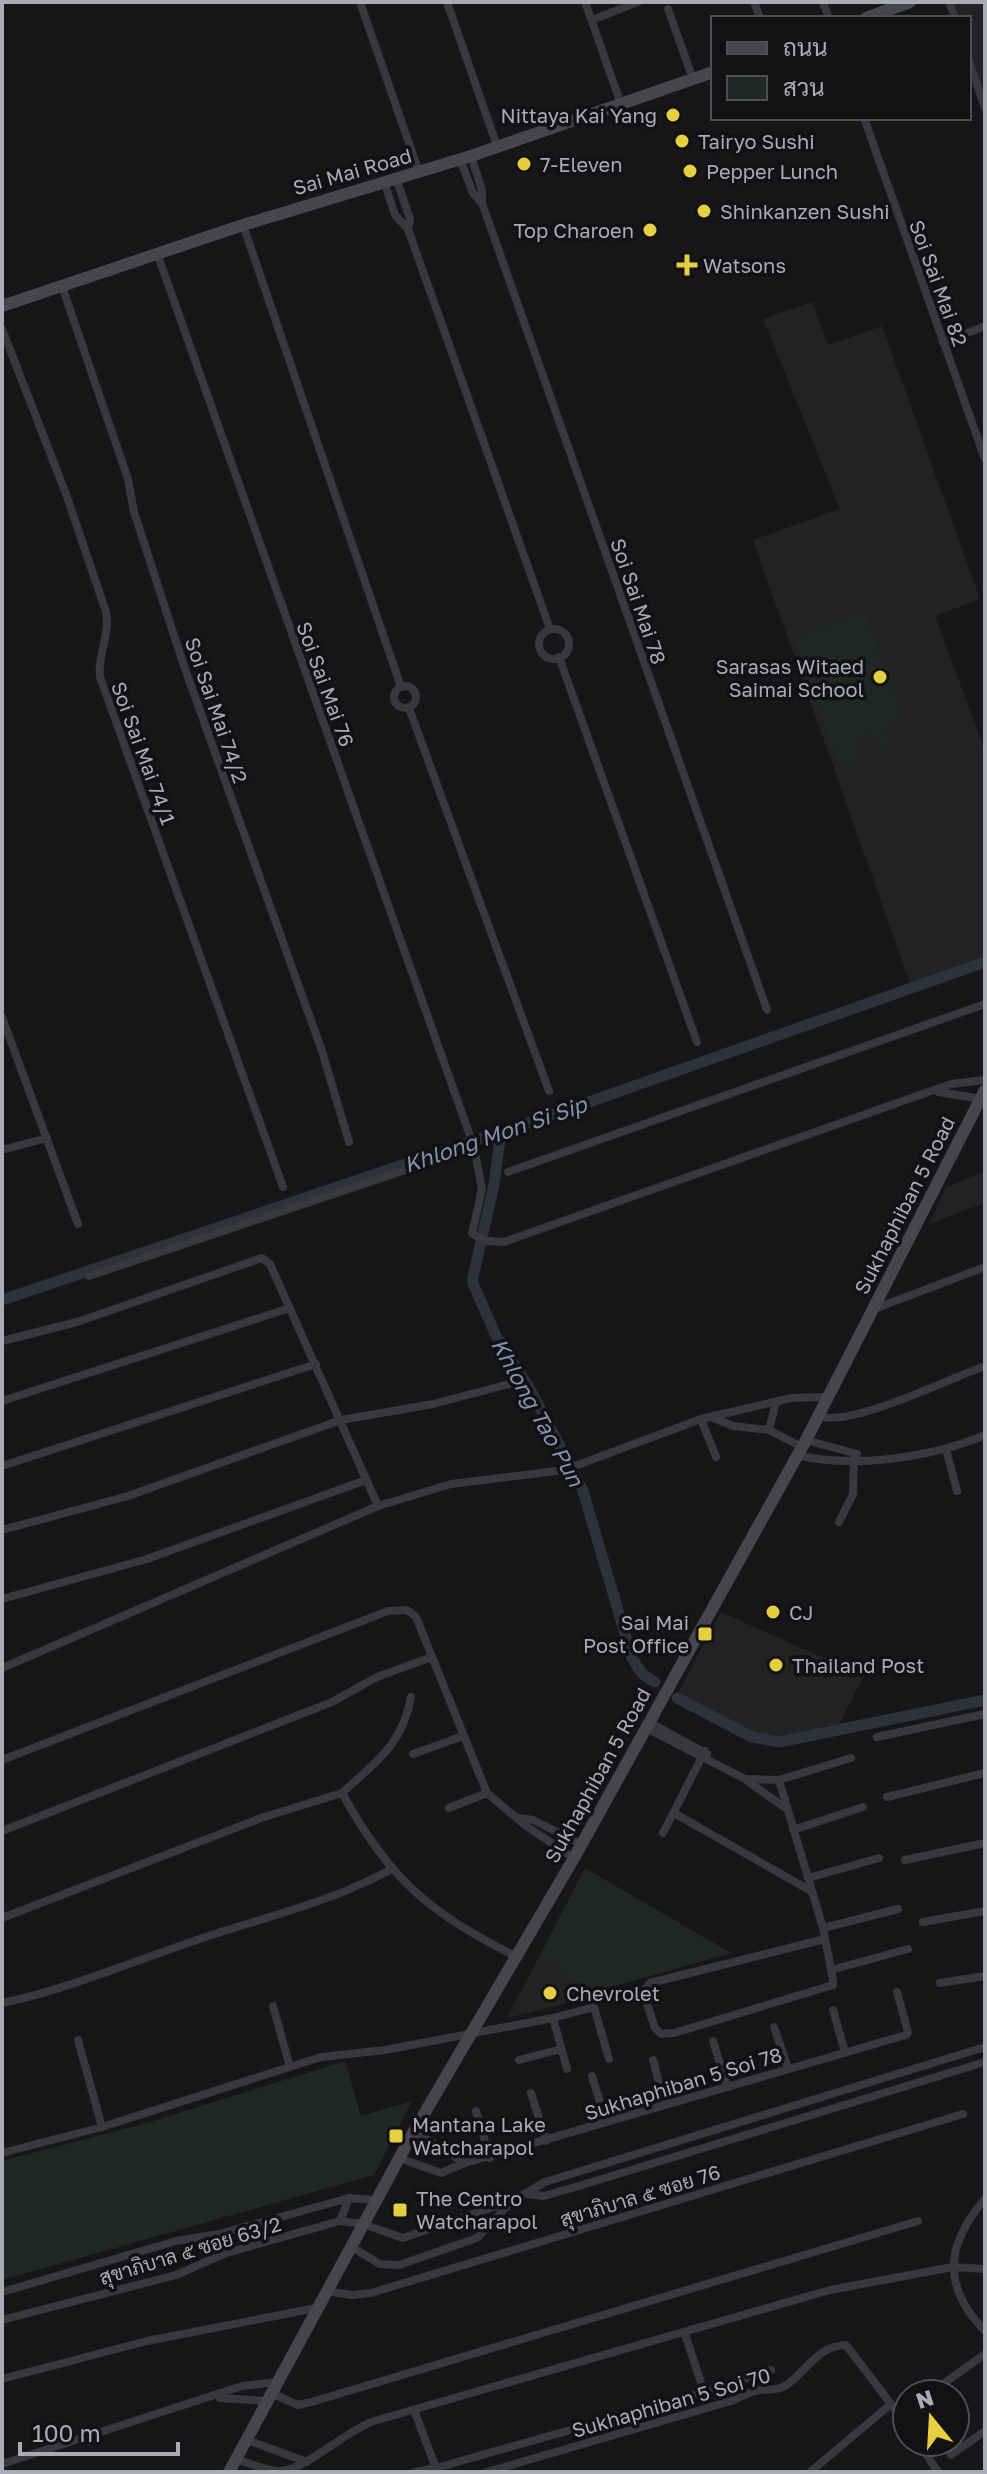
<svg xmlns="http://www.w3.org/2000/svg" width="987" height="2474" font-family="'Golos Text',Sarabun,sans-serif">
<rect width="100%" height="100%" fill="#171618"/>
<g fill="#232225">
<polygon points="950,2 985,2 985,101 969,56 969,18 956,18"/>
<polygon points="812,302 828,345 882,326 980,599 935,616 985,751 985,956 910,983 753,540 840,509 763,319"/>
<polygon points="985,1172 985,1203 929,1224 946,1187"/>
<polygon points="721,1612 864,1676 839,1724 821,1727 812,1736 778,1739 756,1734 677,1695"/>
<polygon points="539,1957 594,1992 591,1997 507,2018"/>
</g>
<g fill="#212823">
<polygon points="865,612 903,719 886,729 894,750 881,753 881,737 865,732 858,738 857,752 865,762 840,768 793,637"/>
<polygon points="585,1868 731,1953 594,1992 539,1957"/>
<polygon points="345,2061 361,2116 412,2101 374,2175 2,2280 2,2161 147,2123"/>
</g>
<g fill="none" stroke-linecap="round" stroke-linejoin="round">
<g stroke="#2d323b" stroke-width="11">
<polyline points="501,1132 494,1185 472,1281 496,1336 530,1389 583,1491 632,1658 642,1674 655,1682"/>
<polyline points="2,1300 572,1108 985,962"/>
<polyline points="677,1698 752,1737 779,1742 985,1700"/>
</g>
<g stroke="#38383d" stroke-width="8">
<polyline points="360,2 419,172"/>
<polyline points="447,2 497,146"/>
<polyline points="585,2 621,104"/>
<polyline points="754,2 760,18"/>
<polyline points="823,2 829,18"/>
<polyline points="949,2 955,18"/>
<polyline points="668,9 693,79"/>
<polyline points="592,20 638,2"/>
<polyline points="969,61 985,108"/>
<polyline points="864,118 985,459"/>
<polyline points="471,156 482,190 482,203 767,1010"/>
<polyline points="460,159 473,193 482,203"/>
<polyline points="396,178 410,219 408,229 550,629"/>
<polyline points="384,181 395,215 408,229"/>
<polyline points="243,225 401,687"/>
<polyline points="62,286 128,479 134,512 184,666 322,1051 349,1142"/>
<path d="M2,329L66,494L106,612C111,634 97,654 100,677L283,1187"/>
<polyline points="943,342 983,327"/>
<circle cx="554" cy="644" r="15"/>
<polyline points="559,657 697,1042"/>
<circle cx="405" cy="697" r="11"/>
<polyline points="409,708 549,1091"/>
<polyline points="2,1017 78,1224"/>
<polyline points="938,1092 981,1099"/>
<polyline points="474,1147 482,1189 472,1234 487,1241 504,1242 951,1084 985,1080"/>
<polyline points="2,1150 47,1138"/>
<polyline points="508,1172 985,1004"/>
<polyline points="89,1276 474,1147 157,253"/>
<polyline points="874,1309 985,1267"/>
<polyline points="2,1341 77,1322 262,1258 270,1264 378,1506"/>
<polyline points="2,1401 290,1308"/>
<path d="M818,1416C850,1428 948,1379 985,1366"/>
<polyline points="711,1417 733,1426 769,1430 802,1447"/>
<polyline points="701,1419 716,1457"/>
<polyline points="769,1430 776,1402"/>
<polyline points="806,1440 857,1454"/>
<polyline points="946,1449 957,1491"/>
<path d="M798,1455C853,1469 933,1457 985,1435"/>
<polyline points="2,1466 316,1364"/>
<polyline points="839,1522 853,1494 854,1453"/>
<polyline points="2,1530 128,1496 341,1420 433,1404 509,1384"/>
<polyline points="2,1599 147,1559 366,1480"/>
<polyline points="2,1668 378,1506 451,1484 564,1470 701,1419 791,1398 828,1397"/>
<polyline points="649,1722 707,1754"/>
<polyline points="646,1728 745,1779 779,1780 851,1758"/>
<polyline points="877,1737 985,1714"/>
<polyline points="413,1754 463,1736"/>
<polyline points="2,1760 388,1611 407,1610 416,1617 487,1793 526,1826 574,1858"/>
<polyline points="746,1780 787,1809"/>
<polyline points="779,1780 823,1928 833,1980 833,1985 674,2033 661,2034 655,2028 643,1992 650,1983 825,1939"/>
<path d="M342,1793C376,1762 403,1744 411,1697"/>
<polyline points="887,1797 985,1773"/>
<polyline points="449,1808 487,1793"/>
<polyline points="674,1813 811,1891"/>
<polyline points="519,1818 533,1820 581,1844"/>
<polyline points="793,1830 863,1807"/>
<polyline points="2,1831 332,1702 377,1677 432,1657"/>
<polyline points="663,1833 705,1751"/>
<polyline points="905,1860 985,1843"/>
<polyline points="808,1878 879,1858"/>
<path d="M2,1918L261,1818L342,1793C390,1880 428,1912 517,1957"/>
<polyline points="923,1922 985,1911"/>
<polyline points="823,1928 898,1909"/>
<polyline points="831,1970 908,1949"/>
<polyline points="940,1983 985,1976"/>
<path d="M2,2003C78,1987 150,1954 224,1931C282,1913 336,1899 390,1870"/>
<polyline points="273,2006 290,2067"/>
<polyline points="833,2010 845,2052"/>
<polyline points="553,2018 594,2007 609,2059"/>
<polyline points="774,2027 788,2068"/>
<polyline points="78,2040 102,2127"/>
<polyline points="713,2041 727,2086"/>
<polyline points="519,2060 561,2049"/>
<polyline points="653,2060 665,2104"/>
<polyline points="592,2076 606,2122"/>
<polyline points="531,2093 546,2141"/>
<polyline points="476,2111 490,2158"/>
<polyline points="414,2131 465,2163"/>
<polyline points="2,2153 102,2127 321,2057 385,2050 553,2018 567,2069"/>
<polyline points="399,2158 441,2173 465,2163 906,2035 908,2032 897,1992"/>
<polyline points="527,2194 544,2196 582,2185 985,2062"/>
<path d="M985,2199C945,2245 942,2287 985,2331"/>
<polyline points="340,2221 349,2198"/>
<polyline points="350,2246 380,2264 399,2265 477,2238 510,2203"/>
<polyline points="325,2291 352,2295 371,2293 963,2114"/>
<polyline points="2,2292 176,2241 219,2234 349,2198 376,2200"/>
<polyline points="2,2320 176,2275 226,2253 340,2221 363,2224 403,2238 514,2200 545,2182 985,2047"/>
<polyline points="2,2379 147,2341 316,2308"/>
<polyline points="704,2392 771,2370"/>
<polyline points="271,2393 298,2405 315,2401 918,2221"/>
<polyline points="929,2394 985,2354"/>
<polyline points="220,2398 266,2401"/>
<polyline points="414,2410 436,2468 704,2392 685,2334"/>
<polyline points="247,2440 307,2462"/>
<polyline points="918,2442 938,2472"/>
<polyline points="951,2455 985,2431"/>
<path d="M236,2459C249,2463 265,2471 279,2471C305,2471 345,2431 374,2421L830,2290L953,2267L985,2269"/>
<polyline points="2,2464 242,2386 277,2382"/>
<polyline points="415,2472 436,2468"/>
<path d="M487,2472L731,2401C739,2398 747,2393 755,2391C766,2388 774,2392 785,2386C808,2371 816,2346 846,2345L907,2425"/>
<polyline points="810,2472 891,2404"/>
</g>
<g stroke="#46464d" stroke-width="12">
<polyline points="866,18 910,2"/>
<polyline points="2,306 243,225 471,156 713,72"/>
<polyline points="229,2472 414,2131 574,1858 806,1440 985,1090"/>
</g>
</g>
<g fill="#e5cf41" stroke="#121113" stroke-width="3">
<circle cx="673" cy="115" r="8"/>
<circle cx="682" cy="141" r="8"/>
<circle cx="524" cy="164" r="8"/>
<circle cx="690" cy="171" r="8"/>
<circle cx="704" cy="211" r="8"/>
<circle cx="650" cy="230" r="8"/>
<path d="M683 253h8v8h8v8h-8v8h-8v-8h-8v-8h8z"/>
<circle cx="880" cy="677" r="8"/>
<circle cx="773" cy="1612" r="8"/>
<rect x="697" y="1626" width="16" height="16" rx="4"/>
<circle cx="776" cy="1665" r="8"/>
<circle cx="550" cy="1993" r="8"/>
<rect x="388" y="2128" width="16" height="16" rx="4"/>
<rect x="392" y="2202" width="16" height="16" rx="4"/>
</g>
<g text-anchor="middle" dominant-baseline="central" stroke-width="7" stroke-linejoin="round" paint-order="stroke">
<g font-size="20" fill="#a9abb7" stroke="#121113" text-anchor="start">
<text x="657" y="115" text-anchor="end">Nittaya Kai Yang</text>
<text x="698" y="141">Tairyo Sushi</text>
<text x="540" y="164">7-Eleven</text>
<text x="706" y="171">Pepper Lunch</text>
<text x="720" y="211">Shinkanzen Sushi</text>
<text x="634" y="230" text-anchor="end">Top Charoen</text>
<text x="703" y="265">Watsons</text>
<text x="864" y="666" text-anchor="end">Sarasas Witaed<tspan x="864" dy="23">Saimai School</tspan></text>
<text x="789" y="1612">CJ</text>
<text x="689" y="1622" text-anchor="end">Sai Mai<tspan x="689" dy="23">Post Office</tspan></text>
<text x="792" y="1665">Thailand Post</text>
<text x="566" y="1993">Chevrolet</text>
<text x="412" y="2124">Mantana Lake<tspan x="412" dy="23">Watcharapol</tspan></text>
<text x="416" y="2198">The Centro<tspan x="416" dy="23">Watcharapol</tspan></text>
</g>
<g font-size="20" fill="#a9abb7" stroke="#121113">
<text transform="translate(352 171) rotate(-16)">Sai Mai Road</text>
<text transform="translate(939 283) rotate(70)">Soi Sai Mai 82</text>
<text transform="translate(639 601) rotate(71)">Soi Sai Mai 78</text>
<text transform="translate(326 684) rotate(70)">Soi Sai Mai 76</text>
<text transform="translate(217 710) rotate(71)">Soi Sai Mai 74/2</text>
<text transform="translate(144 753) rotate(70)">Soi Sai Mai 74/1</text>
<text transform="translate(904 1205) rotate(-63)">Sukhaphiban 5 Road</text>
<text transform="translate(597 1775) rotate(-61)">Sukhaphiban 5 Road</text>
<text transform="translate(683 2083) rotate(-17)">Sukhaphiban 5 Soi 78</text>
<text transform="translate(640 2195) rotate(-17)">สุขาภิบาล ๕ ซอย 76</text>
<text transform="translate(190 2250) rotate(-17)">สุขาภิบาล ๕ ซอย 63/2</text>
<text transform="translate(671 2402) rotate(-16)">Sukhaphiban 5 Soi 70</text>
</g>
<g font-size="22" font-style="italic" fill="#8392b0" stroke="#121113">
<text transform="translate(495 1134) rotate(-19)">Khlong Mon Si Sip</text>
<text transform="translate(538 1412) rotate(61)">Khlong Tao Pun</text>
</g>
</g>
<rect width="987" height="2474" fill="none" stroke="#a9abb7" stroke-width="8"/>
<rect x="711" y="16" width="260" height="104" fill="#121113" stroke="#4e4f55" stroke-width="2"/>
<rect x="727" y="42" width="40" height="12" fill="#46464d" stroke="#4e4f55" stroke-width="2"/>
<text x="783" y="56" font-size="24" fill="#a9abb7">ถนน</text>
<rect x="727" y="76" width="40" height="24" fill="#212823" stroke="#4e4f55" stroke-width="2"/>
<text x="783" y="96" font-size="24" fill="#a9abb7">สวน</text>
<g transform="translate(931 2418) rotate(342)"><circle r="38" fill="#121113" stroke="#4e4f55" stroke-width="2"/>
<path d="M0-6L14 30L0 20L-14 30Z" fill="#e5cf41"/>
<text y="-12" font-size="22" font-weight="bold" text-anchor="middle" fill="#a9abb7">N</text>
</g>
<path d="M20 2442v12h158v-12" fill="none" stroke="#a9abb7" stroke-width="4"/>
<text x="32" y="2442" font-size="24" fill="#a9abb7" stroke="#121113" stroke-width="6" paint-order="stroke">100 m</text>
</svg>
